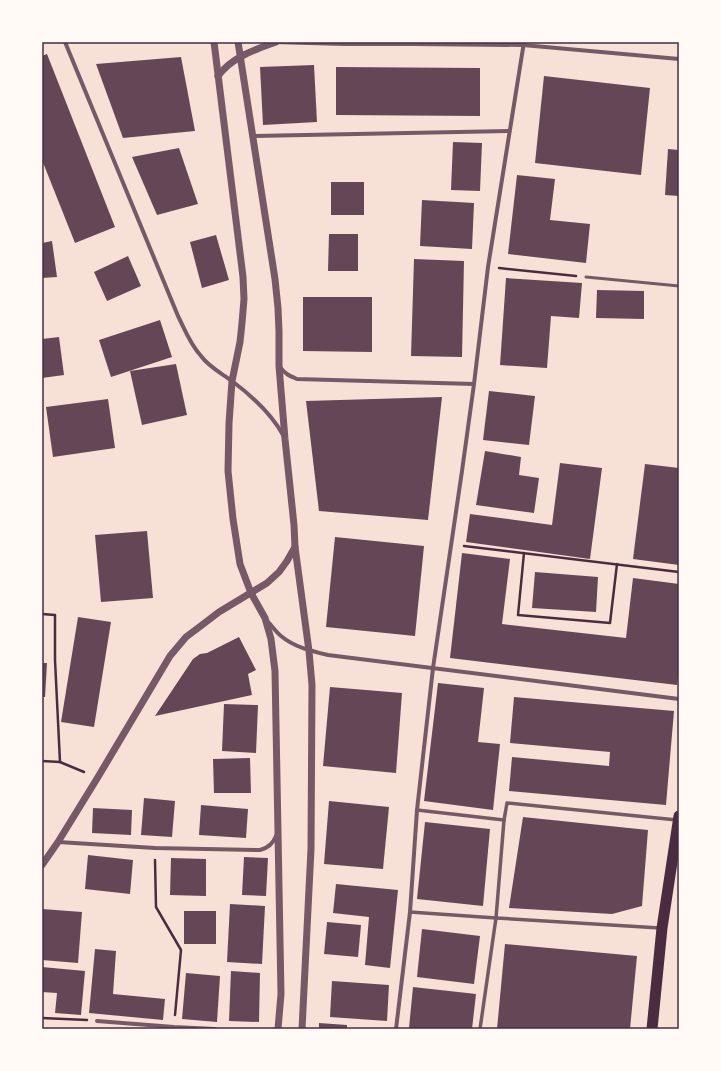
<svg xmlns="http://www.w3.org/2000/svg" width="721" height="1071" font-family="Raleway,sans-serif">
<rect width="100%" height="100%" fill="#f7e1d7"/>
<g fill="#644757">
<polygon points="47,54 115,227 75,243 42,160 42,56"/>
<polygon points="181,57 195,131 123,138 96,64"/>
<polygon points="314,65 317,122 263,125 260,67"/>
<polygon points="336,67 480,68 480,116 336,115"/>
<polygon points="544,76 650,88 641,175 535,163"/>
<polygon points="453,142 482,143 480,191 451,190"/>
<polygon points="179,148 198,204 157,215 132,157"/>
<polygon points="668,149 679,150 679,196 665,195"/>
<polygon points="517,175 555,179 550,220 590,224 586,263 508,254"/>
<rect x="331" y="182" width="33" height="33"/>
<polygon points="422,200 474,203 472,249 420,246"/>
<polygon points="329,234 358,234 358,271 328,271"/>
<polygon points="216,235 229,280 202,288 190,242"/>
<polygon points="52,241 57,277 42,278 42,243"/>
<polygon points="128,256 141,286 107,301 94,272"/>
<polygon points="414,259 464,261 462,357 411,356"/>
<polygon points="506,278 582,283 579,318 551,316 547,368 500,365"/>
<polygon points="597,290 644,291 644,319 596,318"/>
<polygon points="303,297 372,297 372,352 303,351"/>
<polygon points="160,320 172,357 111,377 99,340"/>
<polygon points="59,337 64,375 42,378 42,339"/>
<polygon points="176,364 187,415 142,425 130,371"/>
<polygon points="489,391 535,396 529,445 483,440"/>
<polygon points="442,397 428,520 319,511 306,401"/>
<polygon points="108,399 115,448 53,457 46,407"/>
<polygon points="485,451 521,457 519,475 539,478 534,513 476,505"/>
<polygon points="560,463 602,468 590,559 466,542 470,514 552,525"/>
<polygon points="645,464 679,468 679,565 633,559"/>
<polygon points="147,531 153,598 101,602 95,535"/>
<polygon points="335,537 424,546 415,636 326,627"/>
<polygon points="462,553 510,559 502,624 626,638 633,578 679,584 679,669 677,685 450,658"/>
<polygon points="535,572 598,577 596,612 532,608"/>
<polygon points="78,617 111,622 94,727 61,722"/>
<polygon points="239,637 256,670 248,674 252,695 155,716 193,659 200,654 207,653"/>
<polygon points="42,663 47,663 45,697 42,697"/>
<polygon points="438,683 484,688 478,742 500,744 493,810 424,801"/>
<polygon points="330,687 402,693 396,773 323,766"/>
<polygon points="514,697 674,711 666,805 509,791 512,757 609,766 610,752 510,743"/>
<polygon points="224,704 258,705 256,753 222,751"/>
<polygon points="250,758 251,793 214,793 213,759"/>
<polygon points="144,798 175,801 172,837 141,835"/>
<polygon points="329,801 389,807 383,869 324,864"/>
<polygon points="201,805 248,809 246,838 199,835"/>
<polygon points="93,808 132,810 131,835 92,833"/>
<polygon points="523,817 648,830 642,906 612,914 509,908"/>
<polygon points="425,822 490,829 483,906 417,899"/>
<polygon points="88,855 133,860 130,894 85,889"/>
<polygon points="244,857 268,858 266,896 242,895"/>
<polygon points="171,858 206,859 206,896 170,895"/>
<polygon points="336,884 398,890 390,968 365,965 369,917 333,913"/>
<polygon points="230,904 265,906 262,964 227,962"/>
<polygon points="42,909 82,912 78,963 42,960"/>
<rect x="184" y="911" width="32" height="33"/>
<polygon points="327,922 361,925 358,957 324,954"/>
<polygon points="422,929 480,936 474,984 417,977"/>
<polygon points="505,944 637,956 630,1029 497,1029"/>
<polygon points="95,949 116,951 113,994 165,999 163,1020 89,1013"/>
<polygon points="42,967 85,971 81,1015 55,1013 57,993 42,992"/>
<polygon points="231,971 260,973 259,1022 229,1021"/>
<polygon points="186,973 220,976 217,1022 182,1019"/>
<polygon points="332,981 389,985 387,1021 330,1017"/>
<polygon points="413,987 476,994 472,1029 409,1028"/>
<polygon points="319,1023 347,1025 347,1029 319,1029"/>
</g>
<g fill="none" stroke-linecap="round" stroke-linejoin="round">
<g stroke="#4a2c40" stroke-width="2.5">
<polyline points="499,268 576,276"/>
<polyline points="464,546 679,572"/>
<polyline points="524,553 518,615 610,623 617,564"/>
<polyline points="42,614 55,615 55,660 60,762"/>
<polyline points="42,761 60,762 84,772"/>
<polyline points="155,860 156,907 181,950 175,1015"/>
<polyline points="42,1018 87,1020"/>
</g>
<polyline stroke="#755966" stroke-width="3" points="586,277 679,286"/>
<g stroke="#755966" stroke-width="3.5">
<polyline points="417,810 504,820"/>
<polyline points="410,912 496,918 660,928"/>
<polyline points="480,1029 496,918 504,820 507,803 677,820"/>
</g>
<g stroke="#755966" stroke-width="4">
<path d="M65,42L178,316C185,330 190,344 201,356C209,367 221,373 232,381C252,396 271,413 283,435"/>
<polyline points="274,42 344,44 412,44 523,45 679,59"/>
<polyline points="253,136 509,131"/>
<path d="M281,368C285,374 290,376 297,379L474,384"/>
<path d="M268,622C272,626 276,632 281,636C294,647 311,651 328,655L679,699"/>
<path d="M58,842L155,848L260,850C268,848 273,844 276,836"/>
<polyline points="97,1021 174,1027 215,1029"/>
<polyline points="396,1029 410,912 417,810 433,668 462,471 474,384 488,267 524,42"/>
</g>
<g stroke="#755966" stroke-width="7">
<polyline points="214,42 243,277 244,299 242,323 240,342 232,381 229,423 228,471 233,519 240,564 251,593 265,618 271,639 275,671 281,994 278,1029"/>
<polyline points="238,42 275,279 278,308 279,331 279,366 285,439 294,525 295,547 309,651 312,685 311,849 302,1029"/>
<path d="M218,76C232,57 254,50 276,42"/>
<polyline points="42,865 58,842 98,777 170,656 186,637 202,625 219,612 267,583 279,572 287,561 295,547"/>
</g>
<polyline stroke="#4a2c40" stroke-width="11" points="652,1029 662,928 679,816"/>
</g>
<rect width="721" height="1071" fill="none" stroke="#fffaf5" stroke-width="86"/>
<rect x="43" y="43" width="635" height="985" fill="none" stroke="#4a2c40" stroke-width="1.5"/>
</svg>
